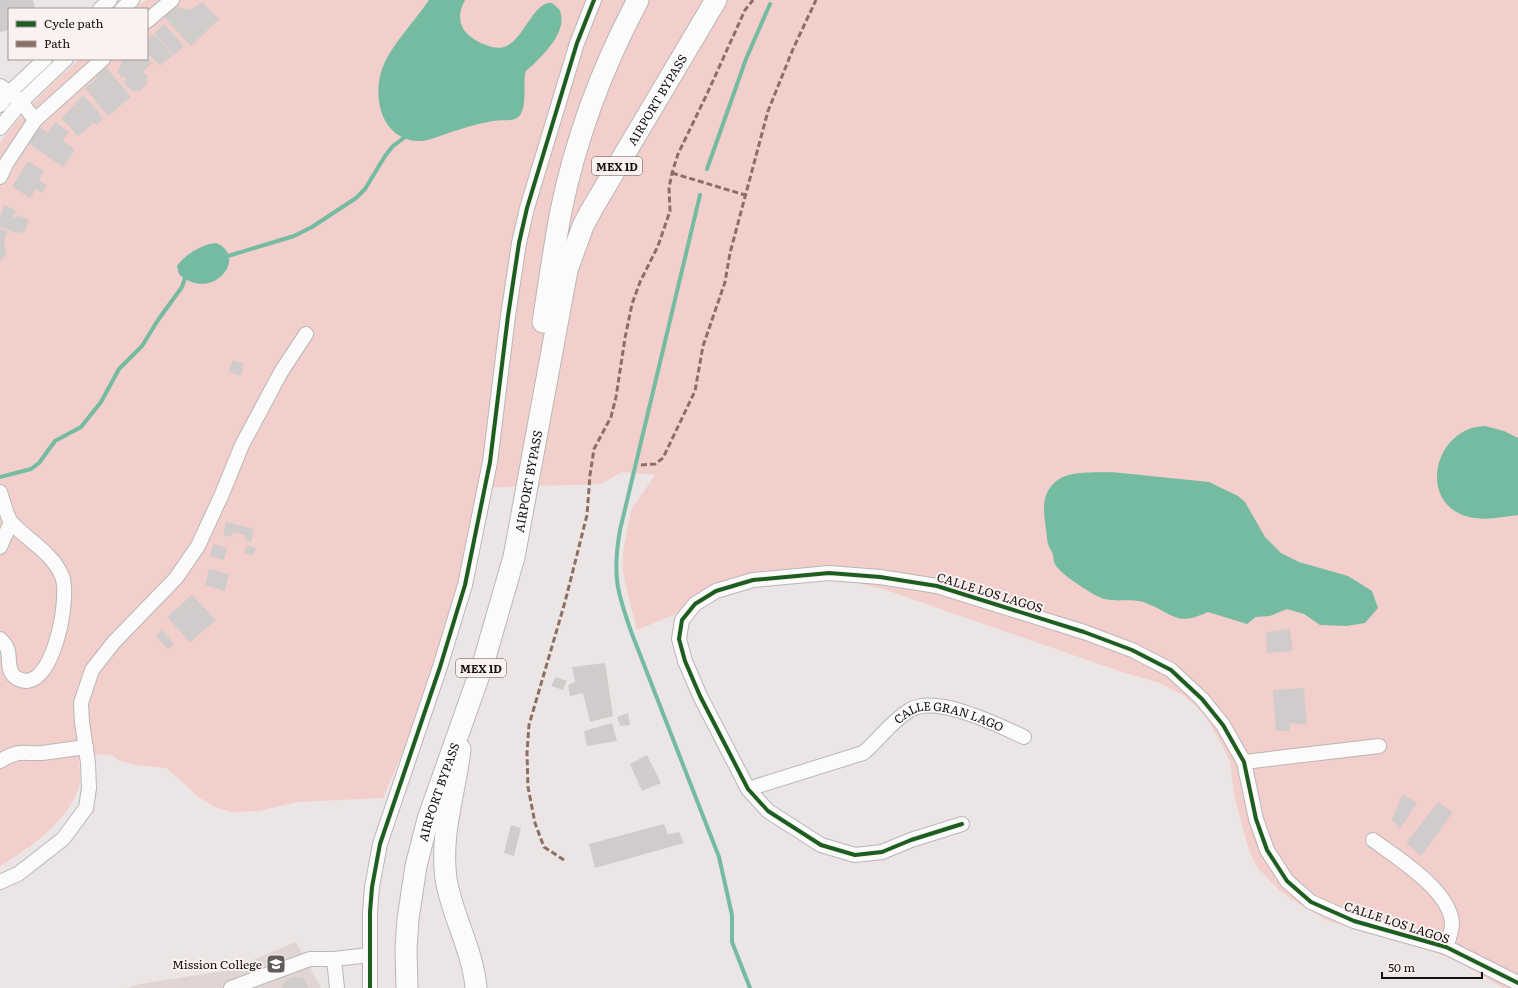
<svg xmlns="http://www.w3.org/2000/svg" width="1518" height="988" font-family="Literata,serif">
<rect width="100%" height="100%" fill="#ebe6e5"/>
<polygon fill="#e0d5d3" points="296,942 321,988 127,988 140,984 229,970"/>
<path fill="#f3cfcc" d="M145,0H1518V988H1503L1458,961L1425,949L1328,921L1291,899L1278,889L1257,867L1249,851L1234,795L1230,762L1222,745L1207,719L1196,706L1183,695L1159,683L1119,671L886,590L854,582L818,580L737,589L637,630L626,587L623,570V553L631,510L655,475L622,472L601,484L477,488L471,528L460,576L434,666L416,722L383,798L297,802L259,811L232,812L215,807L200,798L166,768L134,765L118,760L111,755L103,754L79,757C79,768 82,779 78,790C66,823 28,849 0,866V143C24,109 49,87 80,59H147V9H135Z"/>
<g fill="#75bba2">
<path d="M429,0H465C453,22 464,37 486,45C491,47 498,49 504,47C523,42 534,0 552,3L559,9C569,28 548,50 535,63C531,67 526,69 525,74C523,85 528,111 517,118C510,122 501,119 493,121C482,123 469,126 458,130C445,133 430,142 417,141C378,138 371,90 385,62C394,43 416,19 429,0Z"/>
<path d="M216,243C250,257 211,304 179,274L177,266C185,254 203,244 216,243Z"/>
<path d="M1485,426L1504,431L1518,438V515C1502,517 1485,521 1469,517C1416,504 1434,427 1485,426Z"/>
<path d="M1111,472L1209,482L1238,496L1245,502L1265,537L1281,553L1299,562L1348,576L1372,591L1378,608L1365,623L1347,626L1320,625L1304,614L1287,609L1270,616L1256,617L1247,624L1208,612C1176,627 1174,614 1146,603C1127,596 1113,606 1093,594C1084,588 1060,574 1055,564C1053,561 1054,556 1052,552C1046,542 1048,541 1046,530C1044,512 1040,496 1055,482C1068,470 1095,473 1111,472Z"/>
</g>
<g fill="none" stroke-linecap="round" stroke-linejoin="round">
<g stroke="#75bba2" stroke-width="4">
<polyline points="707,169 746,59 770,4"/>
<path d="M700,195L620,530C612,575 617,592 632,634L719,857L732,915V942L750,988"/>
<polyline points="228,256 294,236 312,227 356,198 365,189 385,156 393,146 405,137"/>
<polyline points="0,477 31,469 39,463 55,441 81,427 101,402 119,369 142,346 158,320 182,287 185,278"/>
</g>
</g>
<g fill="#d0cccb">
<polygon points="0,0 33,0 35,9 9,9 9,30 0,32"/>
<polygon points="202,2 219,19 191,46 164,17 177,7 190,10"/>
<polygon points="164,24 184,46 174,55 154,33"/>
<polygon points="154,34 173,55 160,66 147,52 147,40"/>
<polygon points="120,59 148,59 152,63 142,72 147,74 147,84 140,91 132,91 124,83 126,77 121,77 117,72 122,63"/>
<polygon points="105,66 131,97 108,116 85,88 97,78 95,75"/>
<polygon points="83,95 100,113 99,115 103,119 96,125 94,123 78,136 61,118 75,104 83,112 75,103"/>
<polygon points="55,122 69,132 63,141 75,150 63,167 28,143 39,127 48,133"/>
<polygon points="28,161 44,171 39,180 47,185 42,193 36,189 30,198 12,186"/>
<polygon points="4,205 16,210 13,217 15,218 18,215 29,220 25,232 15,233 0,227 0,216"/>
<polygon points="0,229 7,231 4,242 6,255 0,261"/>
<polygon points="233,360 244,364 241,376 229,372"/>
<polygon points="226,522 254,529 251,542 244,540 245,535 233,532 232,537 223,535"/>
<polygon points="213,544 227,548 224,560 210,556"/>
<polygon points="247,545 256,548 253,556 244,553"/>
<polygon points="209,569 229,574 225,591 205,585"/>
<polygon points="192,595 216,620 190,642 167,617"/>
<polygon points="1290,629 1293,651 1267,653 1266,632"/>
<polygon points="162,630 174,644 168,650 156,636"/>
<polygon points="605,663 613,716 590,722 583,693 570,696 568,685 575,682 572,667"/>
<polygon points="556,677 567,681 563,690 551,686"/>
<polygon points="1304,688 1307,725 1290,723 1289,731 1276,731 1273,690"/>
<polygon points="628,713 630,725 620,726 617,717"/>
<polygon points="612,723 617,741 587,746 584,731"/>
<polygon points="647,755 661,783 642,791 630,764"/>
<polygon points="1402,794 1417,803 1400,829 1392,820"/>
<polygon points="1438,802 1453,812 1421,856 1406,843"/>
<polygon points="664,824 668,834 679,832 684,843 595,868 589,844"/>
<polygon points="511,825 521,828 514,856 504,853"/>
<polygon points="292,977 303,978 309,988 282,988 285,981"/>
</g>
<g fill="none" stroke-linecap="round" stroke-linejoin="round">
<g stroke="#bab6b6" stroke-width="16">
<g id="minor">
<polyline points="100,9 110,0"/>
<polyline points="122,9 132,0"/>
<polyline points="147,21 172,0"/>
<path d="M0,86C16,95 25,106 35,120"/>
<polyline points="0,105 10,92 45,59"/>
<polyline points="0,128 21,102 66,59"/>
<polyline points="0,177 6,164 35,120 103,59"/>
<path d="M0,492C3,500 7,518 12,523C28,541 52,552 62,576C71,599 51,702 15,677C6,670 11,658 7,648C6,645 3,642 0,639"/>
<polyline points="0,547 11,522"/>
<path d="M0,761C20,749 21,754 42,753C57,751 71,749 86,747"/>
<polyline points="1244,762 1379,746"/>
<path id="s1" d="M748,789L863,753C879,740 891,721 910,710C936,694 998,725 1024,737"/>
<polyline points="962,824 911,840 882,852 855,855 821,845 768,811 748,789 700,696 685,661 679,639 682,620 695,604 716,591 753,580 829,573 880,577 937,586 1084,632 1132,650 1171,670 1202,699 1223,725 1244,762 1256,819 1267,850 1287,881 1311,902 1354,921 1446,947 1518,983"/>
<path d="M1373,840C1397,858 1450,890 1452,923C1452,931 1449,939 1446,947"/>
<polyline points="0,882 18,874 63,839 86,808 89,788 88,763 82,722 81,703 92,670 114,642 176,578 198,546 222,494 242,445 281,372 306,334"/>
<polyline points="334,959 337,988"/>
<polyline points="231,988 310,959 334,959 369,955"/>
<polyline points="370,988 370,912 372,887 380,844 440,667 465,585 490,462 508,316 519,243 527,208 577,43 594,0"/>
</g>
</g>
<g stroke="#bab6b6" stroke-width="23">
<g id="highway">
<path d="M543,322C549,285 554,247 561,211C576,137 603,66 638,0"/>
<path d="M460,749C455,794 440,832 446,879C452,916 473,950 476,988"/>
<path id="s2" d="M407,988L406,949L408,919L416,866L428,819L484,661L514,557L567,270L583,226L592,209L716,0"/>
</g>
</g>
<use href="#minor" stroke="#fcfbfb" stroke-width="14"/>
<use href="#highway" stroke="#fcfbfb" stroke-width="21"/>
<g stroke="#8d6e63" stroke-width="3" stroke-dasharray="6 3" stroke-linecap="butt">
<polyline points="672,173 745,195"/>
<polyline points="641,465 655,464 663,458 695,391 703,346 725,282 730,253 768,111 793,49 816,0"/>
<polyline points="564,860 544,847 535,823 528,787 527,753 529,725 565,602 587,515 590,475 594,449 611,417 616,397 625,338 632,304 640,282 658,246 670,211 669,188 672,173 678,154 707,94 745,10 753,0"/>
</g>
<g stroke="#faf1f0" stroke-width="6">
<g id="cycleway">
<polyline points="962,824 911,840 882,852 855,855 821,845 768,811 748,789 700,696 685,661 679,639 682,620 695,604 716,591 753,580 829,573 880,577 937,586 1084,632 1132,650 1171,670 1202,699 1223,725 1244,762 1256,819 1267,850 1287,881 1311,902 1354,921 1446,947 1518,983"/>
<polyline points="370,988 370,912 372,887 380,844 440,667 465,585 490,462 508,316 519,243 527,208 577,43 594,0"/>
</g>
</g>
<use href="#cycleway" stroke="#1b5e20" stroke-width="4"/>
</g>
<defs>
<g id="university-square" transform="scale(1)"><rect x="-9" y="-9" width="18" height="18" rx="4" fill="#5f5c5b" stroke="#faf1f0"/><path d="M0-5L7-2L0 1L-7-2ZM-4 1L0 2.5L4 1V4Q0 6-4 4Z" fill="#fff"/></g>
</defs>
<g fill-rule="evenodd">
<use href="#university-square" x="276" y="964"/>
</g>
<g text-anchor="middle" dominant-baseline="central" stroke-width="4" stroke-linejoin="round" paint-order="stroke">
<g fill="#faf1f0" stroke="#595454" stroke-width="1">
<rect x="592" y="157" width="50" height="18" rx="3"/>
<rect x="456" y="659" width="50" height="18" rx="3"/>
</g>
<g font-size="11" font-weight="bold" fill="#141111">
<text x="617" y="166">MEX 1D</text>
<text x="481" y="668">MEX 1D</text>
</g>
<g font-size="12" fill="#141111" stroke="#faf1f0">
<text stroke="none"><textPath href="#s2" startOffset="932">AIRPORT BYPASS</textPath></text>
<text stroke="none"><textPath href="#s2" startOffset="524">AIRPORT BYPASS</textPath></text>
<text transform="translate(990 592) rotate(17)">CALLE LOS LAGOS</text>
<text stroke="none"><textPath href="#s1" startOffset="224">CALLE GRAN LAGO</textPath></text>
<text stroke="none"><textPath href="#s2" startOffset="200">AIRPORT BYPASS</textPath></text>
<text transform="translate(1397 922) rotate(18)">CALLE LOS LAGOS</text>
</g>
<g font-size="12" fill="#141111" stroke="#faf1f0" text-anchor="end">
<text x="262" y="964">Mission College</text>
</g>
</g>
<rect x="8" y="8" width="140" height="52" fill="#faf1f0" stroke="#9e9797"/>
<rect x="16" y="21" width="20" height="6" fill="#1b5e20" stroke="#9e9797"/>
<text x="44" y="28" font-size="12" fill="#141111">Cycle path</text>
<rect x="16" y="41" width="20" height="6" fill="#8d6e63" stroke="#9e9797"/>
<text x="44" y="48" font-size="12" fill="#141111">Path</text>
<path d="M1382 972v6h100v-6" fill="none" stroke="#141111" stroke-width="2"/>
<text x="1388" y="972" font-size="12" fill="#141111" stroke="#faf1f0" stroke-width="3" paint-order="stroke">50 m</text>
</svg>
